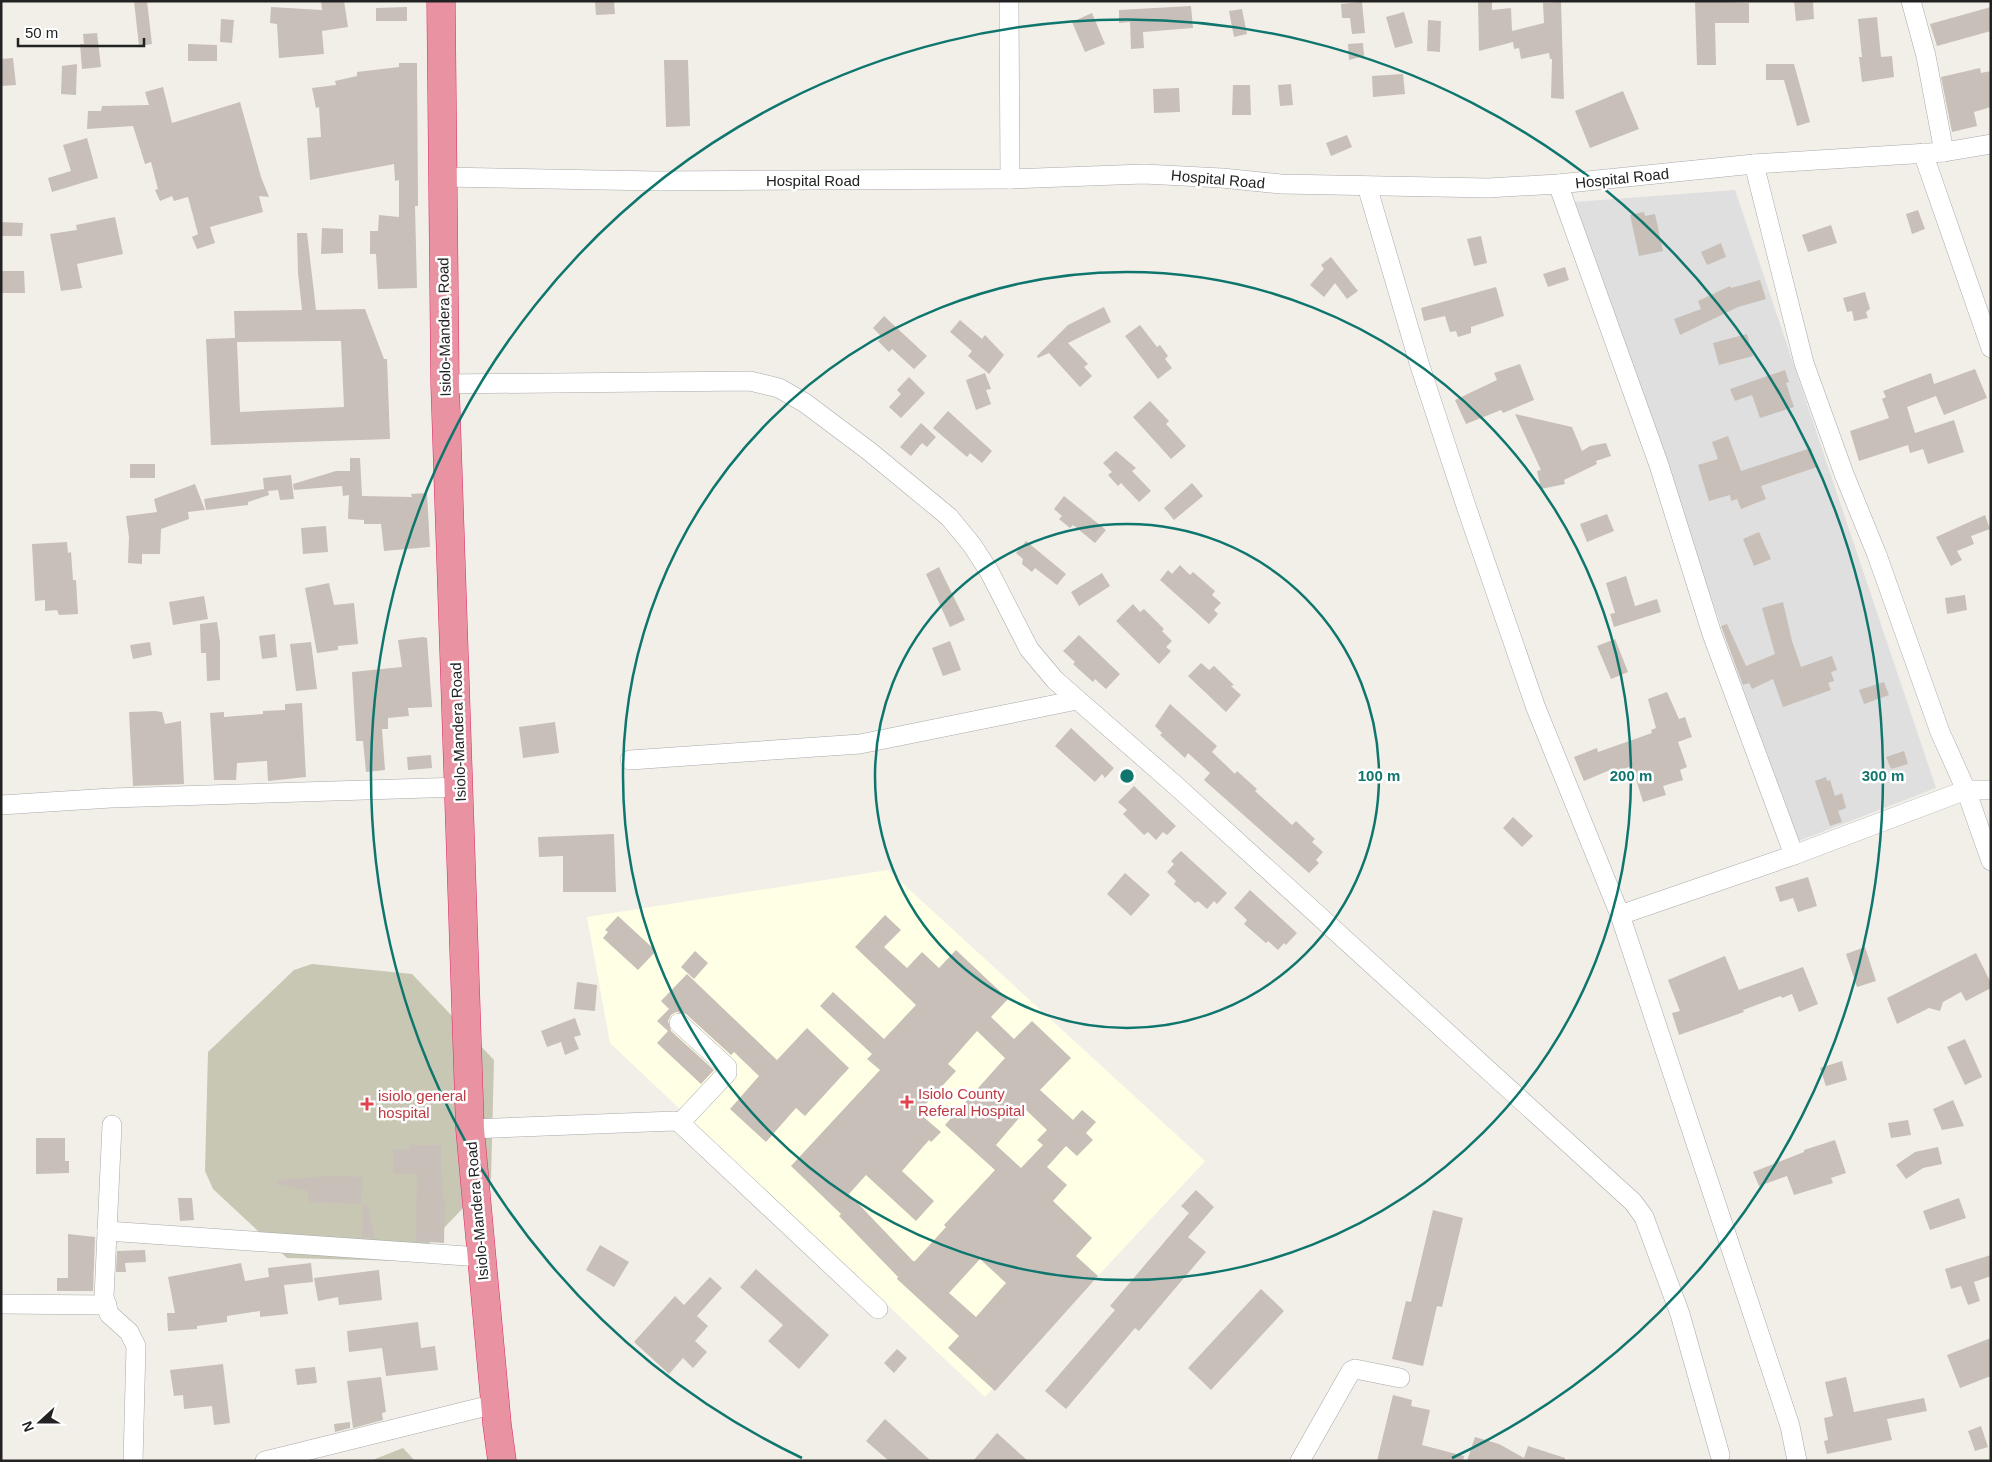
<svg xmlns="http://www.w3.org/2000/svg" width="1992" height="1462" font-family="Arial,sans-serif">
<rect width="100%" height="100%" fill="#f2efe9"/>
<polygon fill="#e0dfdf" points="1735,190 1936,788 1796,842 1574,202"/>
<polygon fill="#ffffe5" points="888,870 1205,1161 985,1397 610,1043 587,917"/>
<g fill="#c7c7b4">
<polygon points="312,964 412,974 494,1060 491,1179 416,1257 405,1261 287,1258 213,1189 205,1171 208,1052 294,970"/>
<polygon points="403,1448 415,1461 370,1461"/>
</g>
<g fill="#c7bfb8" fill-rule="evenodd">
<polygon points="134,1 147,1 152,44 139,46"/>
<polygon points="321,1 344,1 348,27 322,31 324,54 279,58 277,24 270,23 271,7 322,10"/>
<polygon points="595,1 614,1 615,14 596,15"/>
<polygon points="1478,1 1492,1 1492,10 1511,8 1512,31 1544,23 1543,3 1561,2 1564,99 1551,98 1552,59 1550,59 1549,53 1521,59 1519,48 1514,49 1513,42 1479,51"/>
<polygon points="1695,1 1749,3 1749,23 1715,23 1716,65 1697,65"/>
<polygon points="1794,1 1813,1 1814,19 1796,21"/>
<polygon points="1362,2 1365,33 1352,34 1350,18 1342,18 1341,4"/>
<polygon points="1191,6 1193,28 1143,32 1144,48 1131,49 1130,22 1119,23 1119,10"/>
<polygon points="407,7 407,21 376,21 376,8"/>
<polygon points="1991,7 1991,31 1937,46 1930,24"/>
<polygon points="1242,9 1247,34 1234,37 1229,11"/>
<polygon points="1404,12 1413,43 1395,48 1386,17"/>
<polygon points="1092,13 1105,44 1085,52 1072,22"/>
<polygon points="1877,17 1881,57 1892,56 1894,77 1862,82 1859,57 1862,57 1858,19"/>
<polygon points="221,19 234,20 232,43 220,42"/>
<polygon points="1428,20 1441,21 1440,52 1427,51"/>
<polygon points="97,33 101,67 82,69 80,44 84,44 83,34"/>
<polygon points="1363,43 1364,56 1349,60 1348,44"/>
<polygon points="188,44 217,45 217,61 188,61"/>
<polygon points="13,58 16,85 1,86 1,59"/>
<polygon points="664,60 688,60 690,126 666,127"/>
<polygon points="399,63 417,63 418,206 415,206 417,288 378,289 376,254 370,254 370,231 378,231 379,215 399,217 399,180 395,181 394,164 310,180 307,138 321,137 319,107 316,108 312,88 336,85 335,81 357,76 357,72 399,67"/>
<polygon points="77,64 76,95 61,94 62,66"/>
<polygon points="1766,64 1794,64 1810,122 1797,126 1784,80 1766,80"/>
<polygon points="1980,68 1981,73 1991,71 1991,107 1974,112 1977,126 1952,132 1941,77"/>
<polygon points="1403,74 1405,94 1373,97 1372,76"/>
<polygon points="1291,84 1293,105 1280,106 1278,85"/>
<polygon points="1233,85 1250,85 1251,115 1232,115"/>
<polygon points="163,87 172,123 240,102 261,177 269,197 259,196 263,212 210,227 215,243 197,249 192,237 198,234 188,197 174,201 172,196 160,201 155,190 158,189 151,162 145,164 133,126 87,129 88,111 101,111 102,106 149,105 145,92"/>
<polygon points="1179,88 1180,112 1154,113 1153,89"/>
<polygon points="1623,91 1639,129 1590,148 1575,111"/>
<polygon points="1347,135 1352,147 1331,156 1326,143"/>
<polygon points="87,138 98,178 52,192 48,178 71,171 63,145"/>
<polygon points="1918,210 1925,229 1912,234 1906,214"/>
<polygon points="1644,212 1645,216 1655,214 1663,251 1639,256 1630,215"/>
<polygon points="115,217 123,254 77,264 82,288 61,291 50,234 77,230 76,225"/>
<polygon points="1,222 23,223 22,236 1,236"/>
<polygon points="1831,225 1837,243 1808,252 1802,235"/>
<polygon points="322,228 343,229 343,253 321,254"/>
<path d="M297,233H307L316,310L365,309L384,359H387L390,439L211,445L206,339L235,338L234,311L302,310L298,273ZM330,341H341L344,407L240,412L237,342Z"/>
<polygon points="1481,236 1487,263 1474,266 1467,239"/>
<polygon points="1721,243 1726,257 1707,265 1701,252"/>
<polygon points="1331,257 1358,291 1347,299 1335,283 1324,297 1310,285 1324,269 1321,265"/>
<polygon points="1565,267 1569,280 1548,287 1543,274"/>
<polygon points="1,271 24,271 25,293 1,293"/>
<polygon points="1760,280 1766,299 1738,307 1680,335 1674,319 1701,309 1698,301 1730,286 1731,288"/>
<polygon points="1496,287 1504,316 1471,327 1471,333 1458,337 1456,331 1450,332 1445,316 1424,321 1421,308"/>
<polygon points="1865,292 1870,309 1866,312 1868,318 1854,321 1852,311 1847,312 1843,298"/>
<polygon points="1104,307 1111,322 1068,343 1088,364 1084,367 1092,376 1080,387 1049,353 1038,358 1037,356 1068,325"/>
<polygon points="884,316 927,356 914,369 892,349 889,352 878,341 882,337 873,328"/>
<polygon points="960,320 982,339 985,335 1004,355 989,374 968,356 972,351 950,332"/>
<polygon points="1140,325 1157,347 1160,345 1168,356 1165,359 1172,368 1158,379 1125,336"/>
<polygon points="1747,334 1753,356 1719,365 1713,343"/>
<polygon points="1520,364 1534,400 1503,413 1501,410 1466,424 1455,400 1497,380 1494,373"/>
<polygon points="1975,369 1987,398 1944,415 1936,396 1907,407 1915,433 1954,420 1964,452 1928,464 1923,449 1910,453 1908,445 1859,461 1850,431 1889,418 1882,399 1886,397 1883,391 1931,373 1934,384"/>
<polygon points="1785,370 1789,382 1786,383 1794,407 1760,418 1752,395 1735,401 1730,389"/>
<polygon points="985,373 991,389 986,390 991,404 976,410 966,380"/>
<polygon points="909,377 925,393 901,418 889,407 901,394 897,390"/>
<polygon points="1150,401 1169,421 1166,424 1186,446 1171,459 1133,417"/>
<polygon points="948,411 992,451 982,463 970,453 967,457 933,428"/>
<polygon points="1515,414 1572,427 1582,451 1590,446 1606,443 1611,456 1596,461 1597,464 1564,480 1565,484 1541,489 1537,471 1541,470"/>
<polygon points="921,423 936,437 927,447 922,443 911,456 900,447"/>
<polygon points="1728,436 1741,471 1811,448 1817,467 1761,486 1766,499 1741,509 1737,499 1731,501 1730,495 1709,501 1698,465 1718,459 1712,442"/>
<polygon points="1116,451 1136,468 1132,471 1151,491 1139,502 1121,483 1118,486 1108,475 1112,472 1103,463"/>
<polygon points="350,458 360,458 362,496 412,497 411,494 427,493 430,547 384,551 381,524 364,524 364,520 348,519 349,495 343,496 342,486 294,490 293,484 336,471 350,471"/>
<rect x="130" y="464" width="25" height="14"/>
<polygon points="291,475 294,499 280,500 278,490 268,491 269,495 248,502 248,505 206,510 204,499 264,489 263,478"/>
<polygon points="1192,483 1203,496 1174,520 1164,508"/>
<polygon points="195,484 205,510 188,512 189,519 161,529 160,554 142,554 142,564 128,563 129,537 126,516 157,512 154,499"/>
<polygon points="1064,496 1106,530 1095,543 1073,525 1070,528 1059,519 1062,516 1054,509"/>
<polygon points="1607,514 1614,531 1587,542 1580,524"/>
<polygon points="1985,515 1990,529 1971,536 1974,544 1957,551 1962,560 1951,566 1936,537"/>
<polygon points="326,526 328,552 303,554 301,528"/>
<polygon points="1759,532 1771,559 1754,566 1743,539"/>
<polygon points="1026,541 1066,574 1057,585 1035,568 1032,572 1022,564 1023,559 1016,553"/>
<polygon points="67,542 68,553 71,552 73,580 76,580 78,614 59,615 57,610 45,611 45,600 35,601 32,544"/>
<polygon points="1180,565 1190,575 1193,572 1215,591 1212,595 1221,603 1214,610 1218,614 1209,624 1160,580 1168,570 1172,574"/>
<polygon points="939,567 965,620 950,627 926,574"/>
<polygon points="1102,573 1110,586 1079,606 1071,592"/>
<polygon points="1626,576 1635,606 1657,599 1661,612 1614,627 1610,614 1615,613 1606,583"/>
<polygon points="329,583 334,605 354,603 358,644 338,646 338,650 317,653 305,588"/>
<polygon points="1965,595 1967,610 1947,614 1945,598"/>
<polygon points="204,596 208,619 173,625 169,602"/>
<polygon points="1783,602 1792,641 1801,667 1832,656 1837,670 1831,672 1834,681 1828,683 1831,690 1783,707 1773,679 1752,689 1749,683 1743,685 1721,626 1727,624 1746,666 1775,654 1762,608"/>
<polygon points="1133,604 1140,612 1144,609 1164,629 1162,631 1172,641 1166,647 1171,651 1159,664 1116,621"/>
<polygon points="217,622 220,642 220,680 207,681 206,653 201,653 200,624"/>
<polygon points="275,634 277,657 262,659 259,636"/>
<polygon points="1079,635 1120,674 1106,689 1095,679 1093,682 1073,664 1075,662 1063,651"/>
<polygon points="423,637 427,638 432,707 408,708 409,716 388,718 388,729 382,729 385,770 366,772 363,741 356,741 352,672 402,667 398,640"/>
<polygon points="1615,639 1628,672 1611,679 1597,646"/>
<polygon points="950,641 961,670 943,676 932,648"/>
<polygon points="150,642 152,655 133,659 130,645"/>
<polygon points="311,642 317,689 296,691 290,644"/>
<polygon points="1201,663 1209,670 1214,666 1234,685 1231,686 1241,695 1226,712 1188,676"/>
<polygon points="1884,682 1889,695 1864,704 1859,690"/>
<polygon points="1667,692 1679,719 1685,717 1692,737 1678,742 1687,767 1680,770 1683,780 1663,786 1666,795 1643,802 1632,766 1611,773 1610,770 1584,781 1574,757 1597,748 1598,752 1652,733 1651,730 1656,728 1648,699"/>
<polygon points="302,703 306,777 268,781 267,761 237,763 236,780 214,780 210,713 224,712 224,717 263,714 263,711 285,710 285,704"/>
<polygon points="1170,704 1217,746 1212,752 1235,774 1237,771 1257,789 1255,791 1292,825 1296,821 1315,839 1312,842 1323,852 1316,860 1319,863 1309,873 1204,780 1210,773 1188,753 1185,758 1160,735 1162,733 1155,726"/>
<polygon points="155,711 162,712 165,724 181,721 184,784 133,786 129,712"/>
<polygon points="555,722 559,753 523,758 519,727"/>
<polygon points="1071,728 1114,768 1105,778 1102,774 1095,782 1055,746"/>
<polygon points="1904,751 1908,764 1891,769 1886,757"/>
<polygon points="431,755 432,768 408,770 407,757"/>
<polygon points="1826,777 1827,781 1830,780 1835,796 1842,793 1846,808 1838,811 1842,822 1830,826 1815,781"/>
<polygon points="1134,786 1176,826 1167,835 1163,832 1156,840 1148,832 1144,835 1123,814 1127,810 1118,802"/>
<polygon points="1513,817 1533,836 1522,847 1503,828"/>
<polygon points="614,834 616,892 563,892 563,856 539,857 538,837"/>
<polygon points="1181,851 1227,893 1217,904 1214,901 1207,909 1198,901 1195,903 1174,884 1176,881 1167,872 1174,864 1171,861"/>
<polygon points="1125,873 1150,895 1131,916 1107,894"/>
<polygon points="1808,877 1817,906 1798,912 1793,898 1780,902 1775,887"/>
<polygon points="1250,890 1297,933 1286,945 1284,943 1278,950 1268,941 1266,943 1244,924 1247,920 1234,908"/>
<path d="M885,915L901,930L884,947L907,968L922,952L939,968L956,950L1008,999L991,1017L1014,1039L1032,1021L1071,1058L1040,1090L1073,1120L1082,1110L1096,1122L1086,1133L1093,1140L1077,1156L1066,1146L1047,1167L1067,1185L1053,1201L1092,1238L1076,1256L1098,1276L995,1391L948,1348L959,1336L897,1279L898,1277L839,1216L841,1214L791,1166L880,1070L867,1059L872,1054L820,1006L833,992L884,1039L916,1005L855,947ZM977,1031L1005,1058L945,1125L995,1170L944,1225L946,1227L915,1261H913L849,1194L866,1175L916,1221L934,1201L902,1171L929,1140L931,1142L941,1132L920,1114L924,1109L922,1108L956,1071L948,1064ZM1026,1110L1047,1130L1037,1140L1043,1145L1021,1168L996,1145ZM980,1259L1006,1283L976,1317L949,1293Z"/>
<polygon points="618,916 656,951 638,970 603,938 608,932 605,930"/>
<polygon points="1865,947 1876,981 1857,987 1846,954"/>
<polygon points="695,951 708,963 694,979 681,967"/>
<polygon points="1976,953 1991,983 1991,988 1966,1001 1961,992 1943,1002 1940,1011 1929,1008 1897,1024 1887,998"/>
<polygon points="1725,956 1739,990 1803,967 1818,1004 1799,1012 1792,994 1782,998 1781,996 1743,1010 1744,1012 1679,1035 1672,1013 1680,1011 1668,980"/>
<polygon points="687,974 777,1060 807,1028 849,1068 805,1116 796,1108 766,1142 730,1109 759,1076 734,1052 731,1055 686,1014 676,1012 671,1015 668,1021 671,1031 714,1070 701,1084 657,1043 668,1031 657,1021 669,1009 661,1001"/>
<polygon points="577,982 597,985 595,1011 574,1009"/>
<polygon points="575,1018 581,1035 574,1037 579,1049 565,1055 561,1042 547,1047 541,1031"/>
<polygon points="1965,1039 1982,1077 1965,1085 1947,1047"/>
<polygon points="1842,1061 1847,1080 1826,1086 1820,1068"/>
<polygon points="1953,1100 1964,1126 1942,1130 1933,1109"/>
<polygon points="1908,1120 1911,1135 1891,1138 1888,1123"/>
<polygon points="36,1138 65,1138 65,1161 69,1161 69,1173 36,1174"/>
<polygon points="1835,1140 1846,1173 1831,1178 1833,1183 1794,1195 1787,1176 1759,1186 1753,1172 1804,1152 1804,1150"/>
<polygon points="410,1145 441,1145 441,1168 443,1199 445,1199 444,1243 416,1241 417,1174 393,1174 393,1149 410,1149"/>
<polygon points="1938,1147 1942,1164 1923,1168 1906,1179 1896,1165 1915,1152"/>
<polygon points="326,1176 362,1177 361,1204 309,1202 308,1191 277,1184 277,1180"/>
<polygon points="1196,1190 1214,1207 1188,1237 1206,1252 1139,1331 1135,1328 1066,1409 1045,1391 1115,1310 1110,1306 1189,1213 1181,1206"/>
<polygon points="178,1198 192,1198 194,1220 180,1221"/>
<polygon points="1959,1198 1966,1218 1930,1230 1923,1211"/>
<polygon points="367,1204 375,1238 362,1237 363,1205"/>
<polygon points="1433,1210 1463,1218 1442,1307 1437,1306 1423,1366 1392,1359 1406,1301 1411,1302"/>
<polygon points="68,1234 95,1237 93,1291 57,1291 57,1278 68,1278"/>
<polygon points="600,1245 629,1262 614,1287 586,1270"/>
<polygon points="145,1250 146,1262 125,1263 126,1272 116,1272 117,1251"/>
<polygon points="1991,1255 1991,1276 1974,1282 1980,1301 1968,1305 1961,1286 1951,1289 1945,1269"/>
<polygon points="241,1263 245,1281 269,1277 268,1268 311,1263 313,1282 284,1285 288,1314 260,1317 260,1311 227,1316 227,1322 197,1326 197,1329 168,1331 167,1313 175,1313 168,1277"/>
<polygon points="756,1269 829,1335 799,1369 768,1341 783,1325 740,1287"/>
<polygon points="379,1270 382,1300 339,1305 338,1297 318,1301 314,1278"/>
<polygon points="710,1277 722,1288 697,1316 708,1326 695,1341 707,1352 693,1368 683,1358 669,1374 634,1342 675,1296 684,1305"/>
<polygon points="1261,1289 1284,1311 1211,1390 1188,1368"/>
<polygon points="418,1322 421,1348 435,1346 438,1370 386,1376 382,1348 349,1352 347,1331"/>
<polygon points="1991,1338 1991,1376 1960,1388 1947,1355"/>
<polygon points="897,1349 907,1358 894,1373 884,1363"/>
<polygon points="223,1364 230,1423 214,1425 212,1406 184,1409 183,1395 174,1396 170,1370"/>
<polygon points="315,1367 317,1383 297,1385 295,1369"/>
<polygon points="381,1377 386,1412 382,1413 383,1420 353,1428 347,1381"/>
<polygon points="1846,1377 1854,1412 1924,1398 1927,1411 1887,1419 1892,1440 1827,1454 1824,1441 1828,1440 1824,1418 1833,1416 1825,1382"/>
<polygon points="1393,1395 1412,1400 1411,1406 1430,1410 1422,1445 1464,1456 1463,1461 1377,1461"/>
<polygon points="885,1419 931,1461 889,1461 866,1441"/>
<polygon points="350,1422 350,1428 335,1432 334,1424"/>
<polygon points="1981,1426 1988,1447 1975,1451 1968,1431"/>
<polygon points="997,1433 1028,1461 973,1461"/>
<polygon points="1475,1437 1499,1444 1524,1458 1528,1446 1565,1458 1565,1461 1467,1461"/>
</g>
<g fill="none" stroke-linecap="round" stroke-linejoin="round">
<g stroke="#a9a9a9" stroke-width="20">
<g id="street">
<polyline points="1009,1 1010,179"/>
<polyline points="1911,1 1926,56 1944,152"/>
<polyline points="1923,153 1991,348"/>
<polyline points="1754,164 1804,363 1844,474 1877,555 1940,732 1966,790 1991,861"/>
<polyline points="443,177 656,181 814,180 1010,179 1144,174 1222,178 1281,184 1488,188 1558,184 1754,164 1944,152 1991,144"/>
<polyline points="1558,184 1659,465 1712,634 1794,855"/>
<polyline points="1367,186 1420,366 1467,509 1536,708 1620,915 1794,855 1966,790 1991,790"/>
<polyline points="445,384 750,381 779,388 805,403 869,451 949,517 972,545 989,571 1029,649 1055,680 1174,784 1633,1202 1644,1217 1680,1314 1720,1455"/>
<polyline points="630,760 860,744 1077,700"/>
<polyline points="1,805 111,798 460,787"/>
<polyline points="1620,915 1790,1426 1797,1461"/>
<polyline points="679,1023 727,1067 727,1073 680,1123"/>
<polyline points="112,1125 104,1297 109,1314 129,1332 136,1346 133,1461"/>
<polyline points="470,1129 674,1121 680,1123 878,1309"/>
<polyline points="107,1231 481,1257"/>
<polyline points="1,1304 107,1305"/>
<polyline points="265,1461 495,1404"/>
<polyline points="1300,1461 1351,1371 1355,1369 1400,1378"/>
</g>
</g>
<g stroke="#dc2a67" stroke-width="29">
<polyline id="highway" points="441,1 445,384 470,1129 497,1424 502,1461"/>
</g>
<use href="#street" stroke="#fff" stroke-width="19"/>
<use href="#highway" stroke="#e892a2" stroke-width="28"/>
</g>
<g fill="none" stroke="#0f766e" stroke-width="2.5">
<circle cx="1127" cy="776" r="252"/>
<circle cx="1127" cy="776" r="504"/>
<path d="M802 1458A756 756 0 1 1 1452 1458"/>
</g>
<g fill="#e0444e" stroke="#fff" stroke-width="2">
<path d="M904.5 1094.5h5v5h5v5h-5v5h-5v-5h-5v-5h5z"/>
<path d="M364.5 1096.5h5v5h5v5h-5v5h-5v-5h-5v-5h5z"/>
</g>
<g text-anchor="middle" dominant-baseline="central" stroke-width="5" stroke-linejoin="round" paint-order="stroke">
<g font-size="15" fill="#222" stroke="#fff">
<text transform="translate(1622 178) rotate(-6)">Hospital Road</text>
<text transform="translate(1218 179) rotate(5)">Hospital Road</text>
<text x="813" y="180">Hospital Road</text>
<text transform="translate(444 327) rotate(-91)">Isiolo-Mandera Road</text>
<text transform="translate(458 732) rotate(-92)">Isiolo-Mandera Road</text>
<text transform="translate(477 1211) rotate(-95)">Isiolo-Mandera Road</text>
</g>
<g font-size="15" fill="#be3a42" stroke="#fff" text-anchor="start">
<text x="918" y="1093">Isiolo County<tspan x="918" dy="17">Referal Hospital</tspan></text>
<text x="378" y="1095">isiolo general<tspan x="378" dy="17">hospital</tspan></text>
</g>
</g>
<circle cx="1127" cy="776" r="8" fill="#0f766e" stroke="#fff" stroke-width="2.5"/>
<g font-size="15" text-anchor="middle" font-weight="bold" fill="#0f766e" stroke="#fff" stroke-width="5" stroke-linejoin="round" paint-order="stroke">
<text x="1379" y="781">100 m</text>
<text x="1631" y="781">200 m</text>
<text x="1883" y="781">300 m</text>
</g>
<rect width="1992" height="1462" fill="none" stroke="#222222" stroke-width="5"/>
<g transform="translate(40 1422) rotate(249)" stroke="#ffffff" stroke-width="4" paint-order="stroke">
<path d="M0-4L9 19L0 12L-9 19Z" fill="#222222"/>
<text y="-8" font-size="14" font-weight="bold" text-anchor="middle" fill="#222222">N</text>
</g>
<path d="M18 38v8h126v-8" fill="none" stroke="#222222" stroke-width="2.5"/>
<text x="25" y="38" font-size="15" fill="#222222" stroke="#ffffff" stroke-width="4" paint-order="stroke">50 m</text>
</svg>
